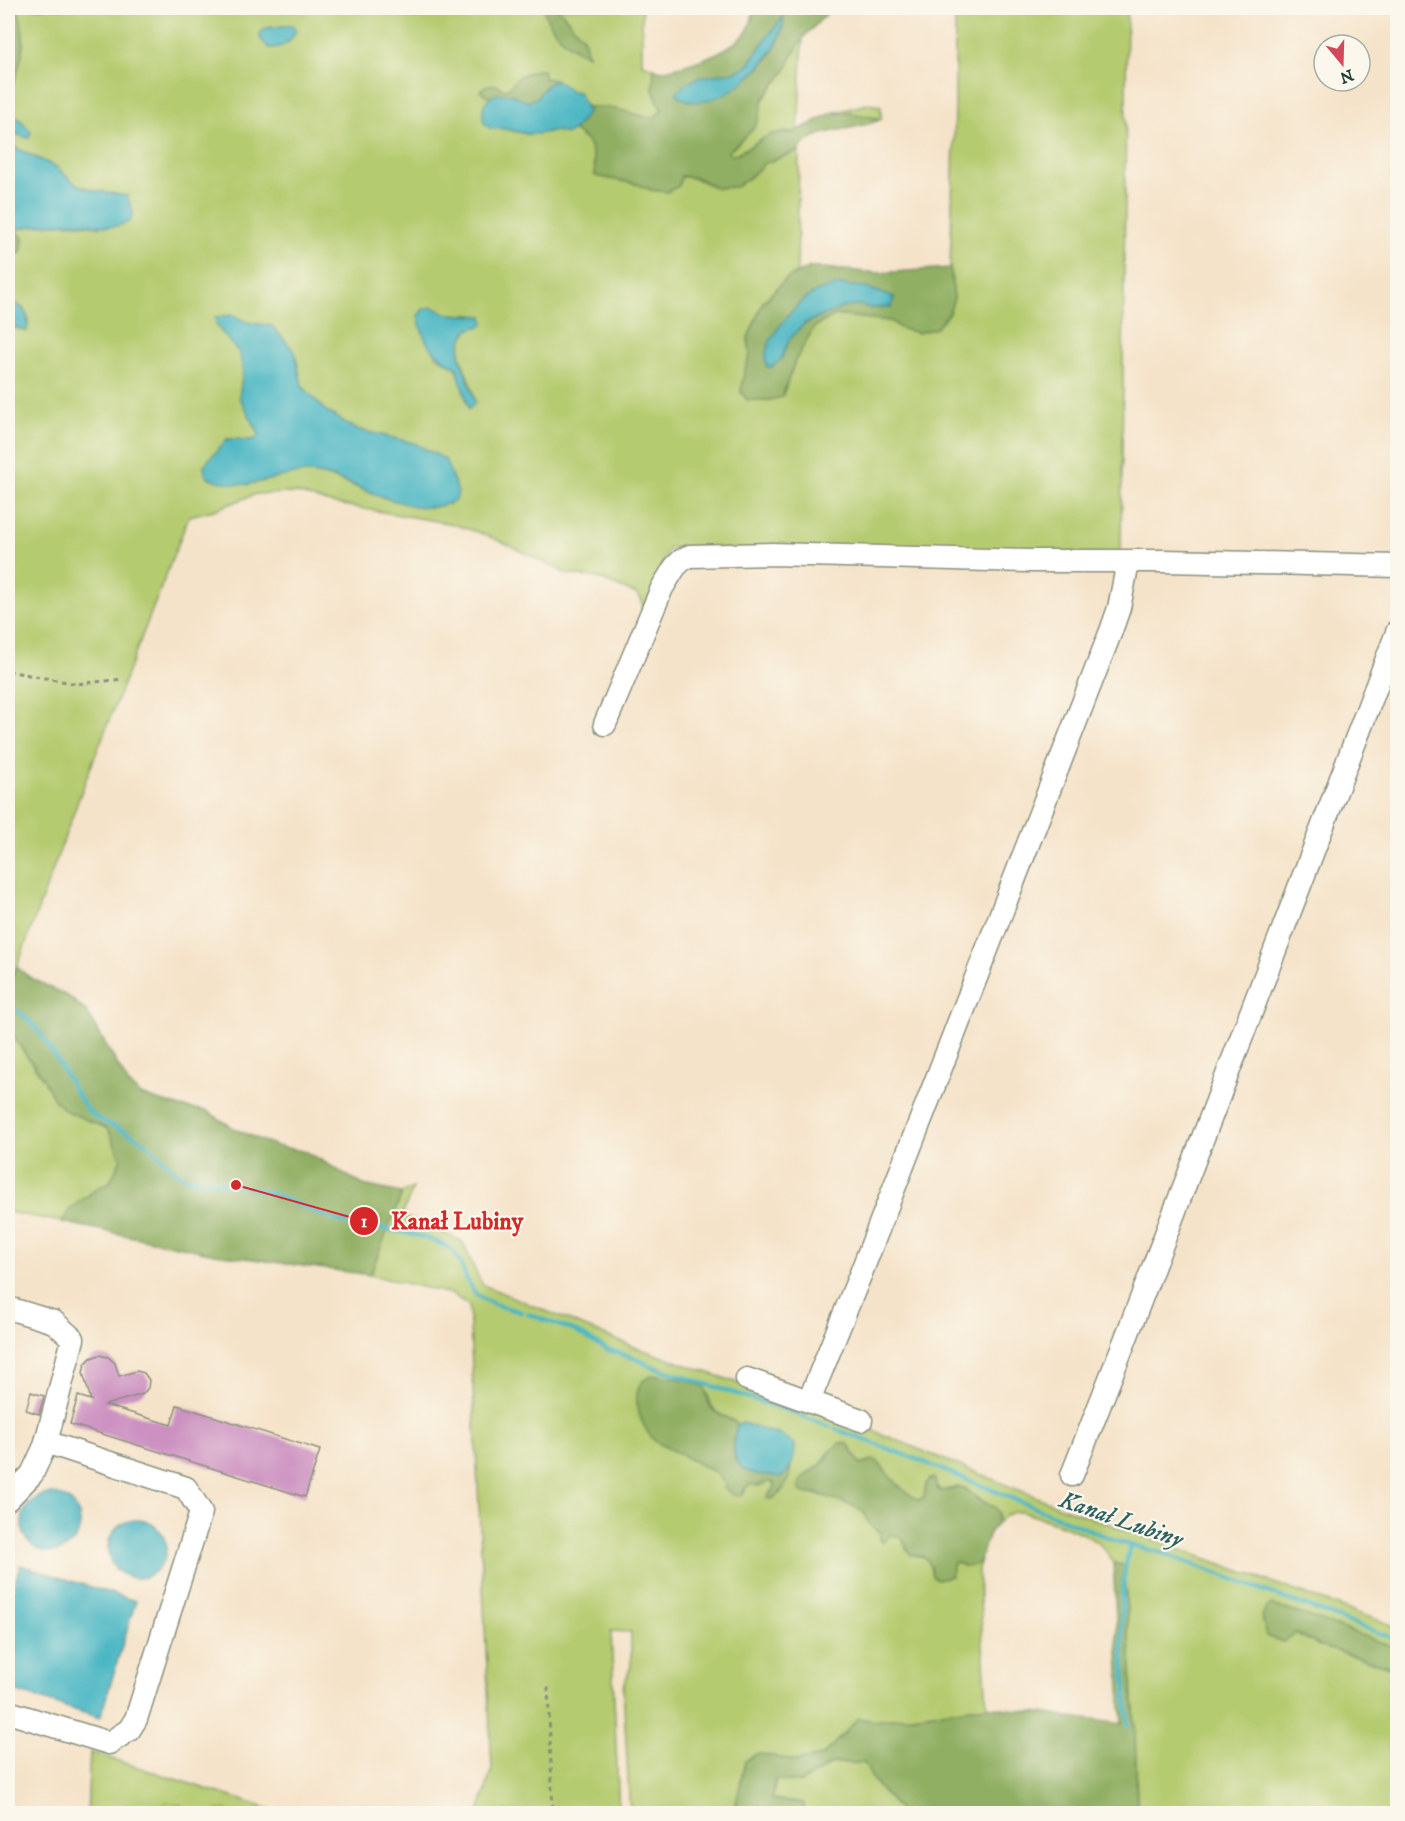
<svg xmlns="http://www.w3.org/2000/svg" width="1405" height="1821" font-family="'IM FELL DW Pica',serif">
<rect width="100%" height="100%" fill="#fbf7ec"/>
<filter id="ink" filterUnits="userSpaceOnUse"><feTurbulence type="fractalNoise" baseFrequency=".0167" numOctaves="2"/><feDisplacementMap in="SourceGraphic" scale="12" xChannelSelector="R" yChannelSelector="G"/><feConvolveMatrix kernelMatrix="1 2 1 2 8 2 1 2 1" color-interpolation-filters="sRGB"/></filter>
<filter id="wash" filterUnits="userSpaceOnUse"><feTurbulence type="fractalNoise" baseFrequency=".008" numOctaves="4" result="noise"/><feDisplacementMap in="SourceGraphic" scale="24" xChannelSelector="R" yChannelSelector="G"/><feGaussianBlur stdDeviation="1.35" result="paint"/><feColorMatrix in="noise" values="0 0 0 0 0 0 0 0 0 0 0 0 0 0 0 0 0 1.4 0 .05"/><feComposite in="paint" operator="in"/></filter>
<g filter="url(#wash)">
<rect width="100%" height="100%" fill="#f5e3c9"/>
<g fill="#b5cb70" stroke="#6a8452" stroke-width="1.5" fill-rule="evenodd">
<path d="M11,8H543C551,31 566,43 588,54L584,39L558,8H642V64L654,68L653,90L662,111L654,117C629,117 614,106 587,107C576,93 562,81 544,78L504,90L498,85L480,91L491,98L486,101L499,127L526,134L557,131L567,134L574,130C577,134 582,136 586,140C593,149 595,165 595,176L637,184L651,190C682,175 685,171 716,188L749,178L765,163L799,151L797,273L786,279L763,302L748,338L750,354L744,373L741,391L748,400H770L782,396L795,361L814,327L835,315L891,321L900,328L954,298L950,268L955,109V8H1127L1121,555L669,548L644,610L641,599L636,594L598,578L567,574L511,546L483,534L453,524L330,503L297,493L256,494L214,510L189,516L85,782L17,967L8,982V319L14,328L27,331L29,319L23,308L15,303L8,304V257L21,253L23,238L15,229C42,224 71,221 99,227L127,196L92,190L76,184L56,167L8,144V127L16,134L28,138L31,134L30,130L8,107L19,10ZM292,25L270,48L260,38L266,28ZM432,307L448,314L483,316C440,352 470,361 475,403L469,409L457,368L436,356ZM231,315L247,322L272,326L295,352L302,386L326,411L356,429L414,443L430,507C412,504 393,502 376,495C354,487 334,476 311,473C290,470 267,479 247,485L227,439L253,440L260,436L240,397L243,371L240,354L217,326Z"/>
<path d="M803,38L798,131C791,134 785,131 778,133C762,136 748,150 732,155L728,152L752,130L763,99L786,70L793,54Z"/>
<polygon points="867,104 881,106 881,119 851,113 832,113"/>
<polygon points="8,1023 17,1042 42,1077 54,1099 64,1110 108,1129 121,1159 110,1182 98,1188 71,1208 62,1222 8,1212"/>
<path d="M413,1188L402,1216L462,1241L479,1279L483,1285L626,1344L862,1426L1056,1505L1397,1627V1648L1279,1607C1269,1605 1267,1608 1262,1616L1267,1636L1283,1642L1296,1633L1320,1646L1397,1669V1813H1137L1135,1726L1125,1585L1126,1566L1113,1563C1102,1533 1053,1523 1026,1513C1013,1510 1006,1514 997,1523L998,1513C992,1507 964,1487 956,1487C952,1487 946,1490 942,1491L936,1486L935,1481L926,1484L924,1497L918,1500L906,1493L892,1478L869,1461L861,1465L848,1445L843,1443L828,1453L821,1465L810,1471L800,1482L809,1494C819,1493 858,1505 864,1513C866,1515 866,1519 868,1522C873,1528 881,1533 888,1535L892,1534L902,1538L907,1551C919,1554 932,1556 931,1572L951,1576L952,1563L956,1561L965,1567L979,1563L981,1559L978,1569L987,1706L874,1721L859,1718L822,1756L796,1761L758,1754L735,1808L739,1813H630L623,1688L631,1666V1632L611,1631L619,1813H479L492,1769L469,1306L452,1294L370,1275L402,1193ZM708,1394C710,1415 723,1413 738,1424L743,1423L780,1435L795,1445L790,1473L780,1492H770L775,1487V1483L770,1481L758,1486L751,1484L746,1487L744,1493L726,1485L715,1472L656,1442C645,1432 640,1418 637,1403Z"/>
<polygon points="90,1752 282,1813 230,1813 227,1810 220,1810 214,1813 186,1813 181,1805 166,1803 161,1813 87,1814"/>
<polygon points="833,1763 864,1763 875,1783 902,1813 804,1813 804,1803 772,1799 776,1780 801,1782"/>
</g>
<g fill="#90af62" stroke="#58764b" stroke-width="1.5" fill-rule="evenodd">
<path d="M8,8L18,10C29,42 21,65 9,95H8Z"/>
<path d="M543,8H558L584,39L588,55C566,48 550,29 543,8Z"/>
<path d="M755,8H832L803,38L793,54L786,70L763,99L758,121L752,130L728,152L732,155L741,152L769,135L778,133H792L832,113H851L881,119C858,132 811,126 799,151L765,163L749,178L736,187L716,188L698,178L681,176L679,186L667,192L651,190L637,184L595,176C595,165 593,149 586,140C582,136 577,134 574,130L588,112L587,107C597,107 607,107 616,109C630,112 639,117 654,117L662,110L653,90L654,68L660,71C686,66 722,55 742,37C750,31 752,17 755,8ZM783,17C785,41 766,64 749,78L700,77L734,72L748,66L762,44Z"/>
<path d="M536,70H543L544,78L556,80C547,84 543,88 538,97L528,102L501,94L491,98L480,91C487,82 495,83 504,90L510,87L519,76Z"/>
<polygon points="15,229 23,238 21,253 8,257 8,231"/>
<path d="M810,267L879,273L950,268L954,298L949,313L936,328L918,333L900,328L891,321L835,315L814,327L795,361L782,397L770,400H747L741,392L744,373L750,354L748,338L763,302L786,279ZM840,285L863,287L894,297L890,307L870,308L861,305L844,307L827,313L805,324L796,331L789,340L781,359L776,332C798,306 806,293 840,285Z"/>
<polygon points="17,967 29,977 69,997 87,1012 128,1083 141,1095 181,1107 207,1111 235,1129 260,1140 277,1146 307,1152 363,1185 402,1193 370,1275 215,1254 62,1222 71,1208 98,1188 110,1182 121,1159 108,1129 64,1110 54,1099 42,1077 17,1042 8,1023 8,982"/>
<path d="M657,1375L688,1380L705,1387L710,1407L714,1411L738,1424C733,1434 733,1449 734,1460L785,1474L790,1467C790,1480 783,1495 770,1499L766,1498L775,1487V1484L770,1481L758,1486L751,1484L746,1487L741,1496L732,1494L724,1488L726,1485L715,1472L656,1442C639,1427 623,1379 657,1375Z"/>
<path d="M840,1443L848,1444L861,1465L873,1460L877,1461L898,1486L918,1500L924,1497L926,1484L930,1479L934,1478L938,1490L942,1491L958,1487L965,1488L979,1500L996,1508L998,1513L997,1523L989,1533L979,1563C970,1569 964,1566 956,1562L952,1564L951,1576L938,1579L932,1576C928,1559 930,1556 911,1555L902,1538L892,1534L883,1542L879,1540L881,1533L869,1524L864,1512L851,1505L816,1493L809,1494L802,1492L799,1489C799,1476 813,1472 821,1465C829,1458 830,1449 840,1443Z"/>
<polygon points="1113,1563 1126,1566 1125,1585 1135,1726 1137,1813 902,1813 875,1783 864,1763 833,1763 801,1782 775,1780 772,1799 804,1803 804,1813 739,1813 735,1809 745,1761 758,1753 796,1761 822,1756 859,1718 874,1721 987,1706 1122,1724"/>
<polygon points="1271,1605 1311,1617 1397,1648 1397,1669 1320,1646 1296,1633 1283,1642 1266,1636 1262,1616 1267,1607"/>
</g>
<g fill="#47b5c2" stroke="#33797b" stroke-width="1.5">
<path d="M783,17C786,58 706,126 676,93L686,84L700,77L734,72L748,66L762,44Z"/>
<path d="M292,25L296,30C292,42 282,48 269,48L260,38V33L266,28Z"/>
<path d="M556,80L572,91L578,92L588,112L574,130L567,134C562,133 558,131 553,131C545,132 537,135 529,134C516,133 504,126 491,129L484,123C479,103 489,91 510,94C516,95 522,100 528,102L538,97C543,88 547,84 556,80Z"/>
<polygon points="8,107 30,130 31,134 28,138 16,134 8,127"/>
<path d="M8,144L56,167L76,184L92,190L127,196L133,212L131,221C106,231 106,225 82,223C57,221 31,226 8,231Z"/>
<path d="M840,285L863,287L894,297L891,307L870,308L861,305L844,307L805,323L789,340L781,359L772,367H767C766,363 765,357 766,353C769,336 795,305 809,296C818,290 829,287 840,285Z"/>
<path d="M15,303C27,310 29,318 27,331C11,327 7,321 8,304Z"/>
<path d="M432,307L448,314L483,316L484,325L467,330C465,335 460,342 460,347C458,366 473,384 475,403L469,409L457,368C432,353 424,345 418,316L423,309Z"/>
<path d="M232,315L247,322L272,326L295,352L302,386L326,411L356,429L414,443L445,459L458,492L456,500C412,526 351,473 307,473C286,473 268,482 248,484C240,485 209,482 205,474C205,474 204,466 204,465L227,439L253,440L260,435L239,397L243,371L240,354L217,326L215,317Z"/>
<path d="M743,1423L780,1435L795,1445C795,1456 791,1471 781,1477C751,1474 730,1474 735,1438C736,1430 734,1425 743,1423Z"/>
<circle cx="51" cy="1523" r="29"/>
<circle cx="137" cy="1549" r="29"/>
<polygon points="20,1565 136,1601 100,1718 8,1689 8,1605"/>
</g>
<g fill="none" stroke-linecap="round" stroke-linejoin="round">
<g stroke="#47b5c2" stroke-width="4.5">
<path d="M8,1005C49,1027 60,1075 88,1110C100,1124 129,1130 144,1142C159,1153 169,1169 186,1178C214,1182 245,1185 272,1194C295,1202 316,1214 340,1221C375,1230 414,1229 447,1247C464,1256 462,1279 475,1293C486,1304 506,1307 521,1312"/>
<polyline points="528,1314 575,1331 606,1349 637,1359 650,1366 781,1408 830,1427"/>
<polyline points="835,1429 921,1461 1119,1542 1162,1553 1398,1640"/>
<path d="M1128,1725C1125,1669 1115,1600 1130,1546"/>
</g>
</g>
<g id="blocks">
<g fill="#cc91c1">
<polygon points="99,1355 108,1357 115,1363 119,1376 137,1371 144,1373 149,1380 148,1388 143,1394 105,1405 171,1425 177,1405 320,1450 305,1497 70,1424 78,1396 91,1400 83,1373 85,1364 91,1358"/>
<polygon points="31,1392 44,1396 39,1414 26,1410"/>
</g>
</g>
</g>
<g filter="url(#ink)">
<use href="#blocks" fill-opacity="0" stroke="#8a907e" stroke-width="1.5"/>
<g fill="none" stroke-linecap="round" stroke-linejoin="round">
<g stroke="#8a907e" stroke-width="25">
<g id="minor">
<polyline points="605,724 662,588 675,567 682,560 690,556 772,554 1028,561 1164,561 1398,566"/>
<polyline points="8,1308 54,1322 73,1339 45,1446 32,1474 8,1499"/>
<polyline points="747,1379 861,1420"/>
<polyline points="809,1401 861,1273 1111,631 1119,608 1128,562"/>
<polyline points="1072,1475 1126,1338 1398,630"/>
<polyline points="8,1712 109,1743 129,1730 136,1719 201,1512 186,1488 46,1442"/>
</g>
</g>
<g stroke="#8a907e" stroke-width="3" stroke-dasharray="4.5 4.5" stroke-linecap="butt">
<polyline points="8,671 77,684 123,679"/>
<polyline points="548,1687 553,1814"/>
</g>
<use href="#minor" stroke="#fff" stroke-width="22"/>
</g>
</g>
<g text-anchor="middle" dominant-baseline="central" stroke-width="4.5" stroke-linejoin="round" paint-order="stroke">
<g font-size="24" font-style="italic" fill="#2b615f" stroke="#fbf7ec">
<text transform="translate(1121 1520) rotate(19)">Kanał Lubiny</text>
</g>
</g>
<path fill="none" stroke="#d62828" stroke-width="2" d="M236 1185L364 1221"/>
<g fill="#d62828" stroke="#fbf7ec" stroke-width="2">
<circle cx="236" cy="1185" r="6"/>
<circle cx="364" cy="1221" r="15"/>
</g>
<g font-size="18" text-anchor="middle" font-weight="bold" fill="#fff">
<text x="364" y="1227">1</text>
</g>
<g font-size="24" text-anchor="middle" font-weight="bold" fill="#d62828" stroke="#fbf7ec" stroke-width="4.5" stroke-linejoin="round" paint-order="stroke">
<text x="457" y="1229">Kanał Lubiny</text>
</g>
<rect width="1405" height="1821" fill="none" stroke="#fbf7ec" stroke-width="30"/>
<g transform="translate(1342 63) rotate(161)"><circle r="28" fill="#fbf7ec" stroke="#a3ada2" stroke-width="1.5"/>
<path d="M0-4.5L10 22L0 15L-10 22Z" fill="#d1495b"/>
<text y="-9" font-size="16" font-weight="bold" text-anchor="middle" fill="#1f3d34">N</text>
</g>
</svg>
